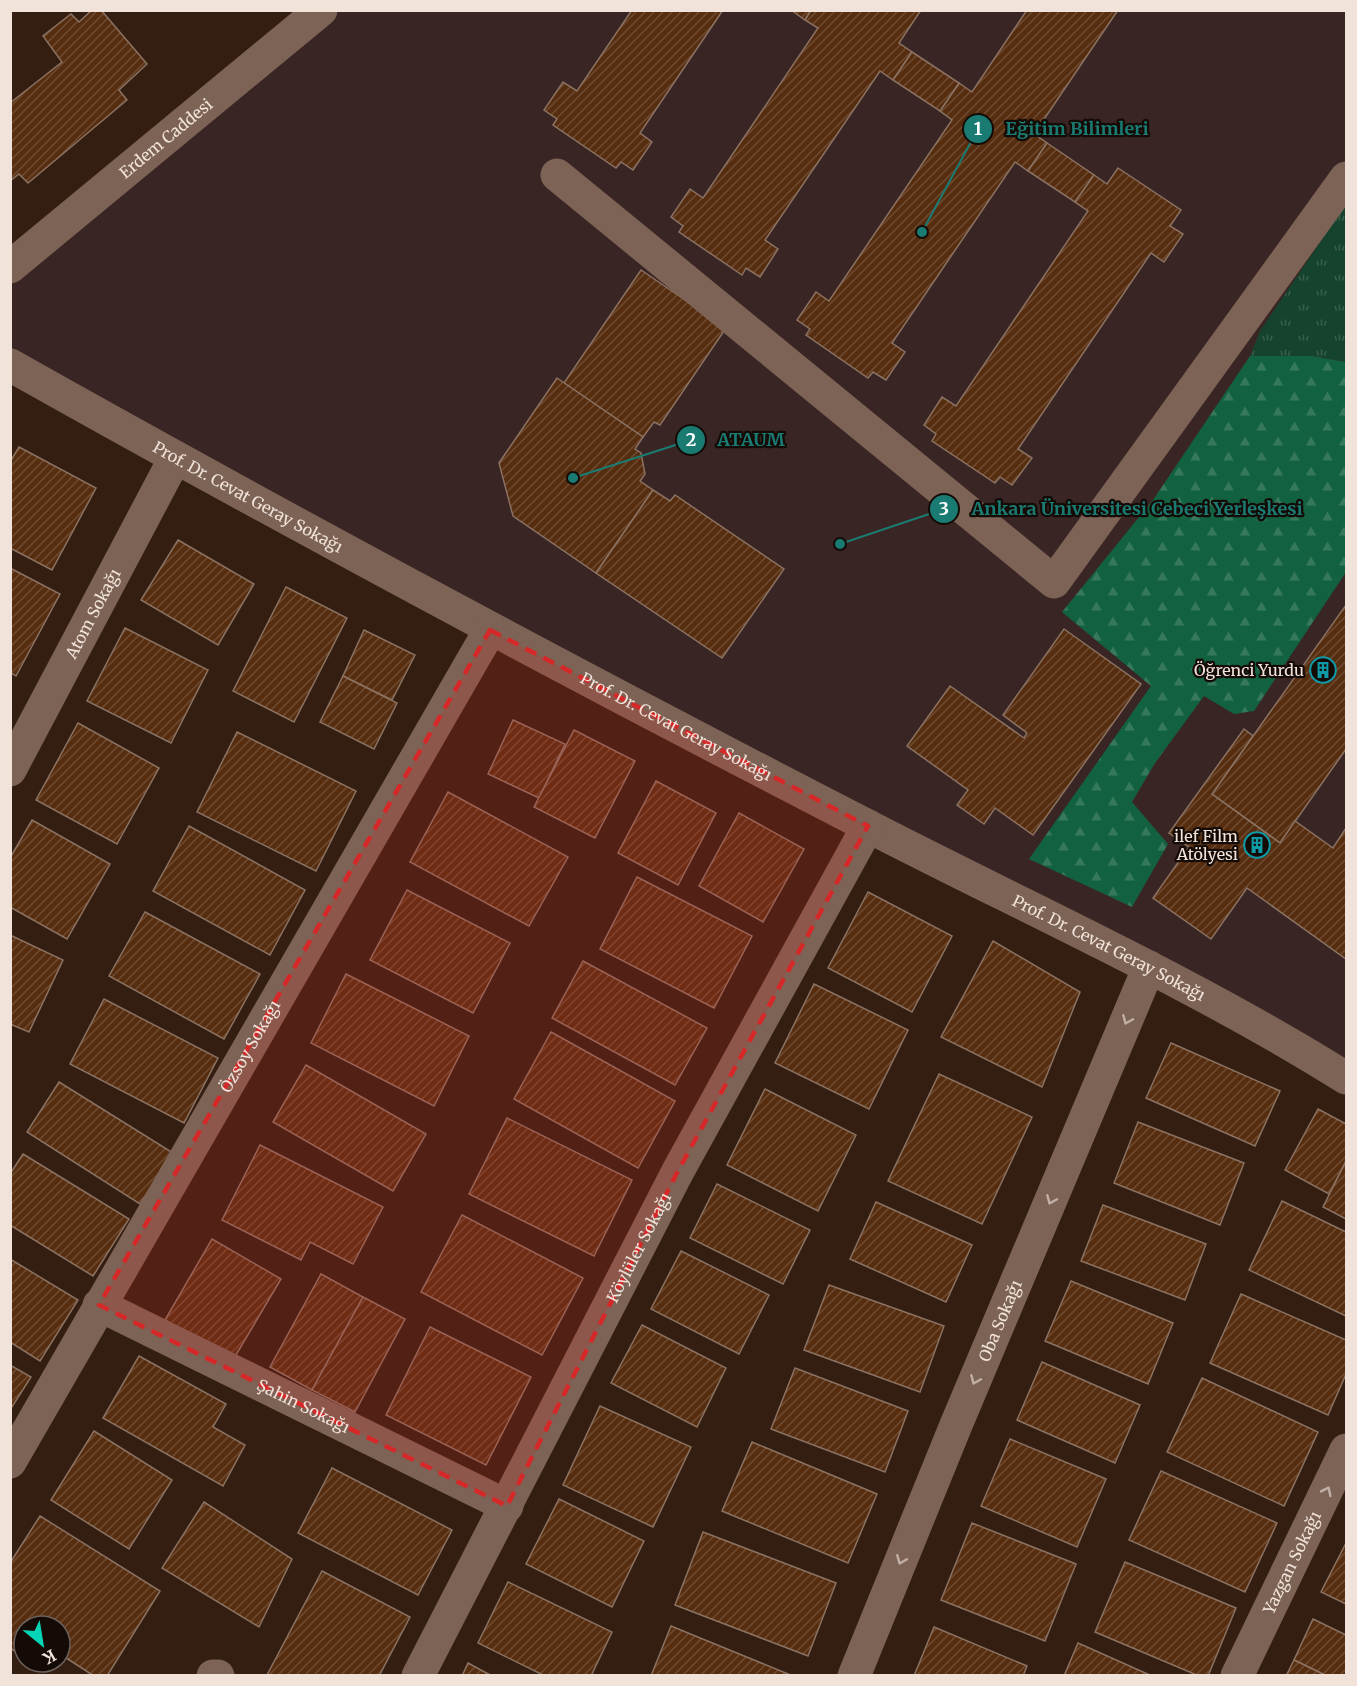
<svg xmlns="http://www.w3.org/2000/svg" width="1357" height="1686" font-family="Merriweather,serif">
<defs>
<pattern id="grass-tufts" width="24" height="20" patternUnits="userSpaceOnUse" patternTransform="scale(1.5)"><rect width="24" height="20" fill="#16432e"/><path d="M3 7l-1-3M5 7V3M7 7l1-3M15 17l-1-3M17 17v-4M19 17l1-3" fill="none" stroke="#385e4c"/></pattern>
<pattern id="forest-firs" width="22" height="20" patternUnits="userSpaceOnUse" patternTransform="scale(1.5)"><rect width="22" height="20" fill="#126241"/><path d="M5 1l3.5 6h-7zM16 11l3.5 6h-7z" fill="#35785c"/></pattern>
<pattern id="building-hatch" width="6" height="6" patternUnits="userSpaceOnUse" patternTransform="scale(1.5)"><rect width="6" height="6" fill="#562d0f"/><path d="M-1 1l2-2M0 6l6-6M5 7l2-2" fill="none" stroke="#6f4b31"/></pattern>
</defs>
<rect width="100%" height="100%" fill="#331e11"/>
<polygon fill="#392524" points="321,11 1346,11 1346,1078 11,365 11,267"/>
<polygon fill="url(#grass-tufts)" points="1346,204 1346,362 1312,356 1250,356 1260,331"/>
<polygon fill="url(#forest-firs)" points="1250,356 1312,356 1346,362 1346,572 1254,711 1234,714 1204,696 1155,763 1132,802 1168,844 1132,907 1029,859 1151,686 1062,612 1153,500"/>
<g fill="url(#building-hatch)" stroke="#8b7262" stroke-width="1.5">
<polygon points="92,10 101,10 147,64 119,90 127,100 28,183 19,174 10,181 10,103 62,62 43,36 71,14 79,22"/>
<polygon points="632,10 723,10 640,133 652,142 633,170 621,162 616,168 553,125 557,119 544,110 563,82 577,91"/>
<polygon points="791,10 811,10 805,20"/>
<polygon points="811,10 921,10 899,43 912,52 893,80 880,71 765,240 778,249 760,277 746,268 742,275 679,232 683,226 671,217 690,189 703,198 818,28 805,20"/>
<polygon points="1027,10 1118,10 1034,134 1047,143 1028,171 1015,162 892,343 905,352 886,380 873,372 868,378 806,335 810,329 797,320 816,292 829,301 952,120 940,111 959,83 972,92"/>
<polygon points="912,52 959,83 940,111 893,80"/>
<polygon points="1047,143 1094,175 1075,202 1028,171"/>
<polygon points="1118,168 1181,210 1170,226 1183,234 1164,262 1151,253 1018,449 1032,458 1012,485 1000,477 995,483 932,441 936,434 924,425 942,397 956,406 1088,211 1075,202 1094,175 1107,184"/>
<polygon points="641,270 726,328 660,425 654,422 643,437 564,383"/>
<polygon points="557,378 643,437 635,449 641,453 645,474 640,481 653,490 596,573 513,516 499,463"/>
<polygon points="19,447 96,488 52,570 10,548 10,462"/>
<polygon points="653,490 670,501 675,495 784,569 722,658 596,573"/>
<polygon points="178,540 254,584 218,645 141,600"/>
<polygon points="10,568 60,594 16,676 10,672"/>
<polygon points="286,587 347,618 294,722 233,691"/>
<polygon points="1346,605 1346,749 1280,843 1212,794"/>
<polygon points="125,628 208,670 171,743 87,701"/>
<polygon points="1064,629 1141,684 1033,835 995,808 984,824 957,805 968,790 907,746 950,686 1024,738 1027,733 1003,715"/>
<polygon points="364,630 415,655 392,700 343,676"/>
<polygon points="343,676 397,703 374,749 320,722"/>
<polygon points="513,720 565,744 539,798 488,774"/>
<polygon points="78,723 159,768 117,844 36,800"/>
<polygon points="1244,729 1253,736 1212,794 1280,843 1295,821 1333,848 1346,828 1346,959 1247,888 1211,939 1153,898 1189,847 1169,833"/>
<polygon points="574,730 635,761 595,838 534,807"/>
<polygon points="237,732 356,791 316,871 197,812"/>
<polygon points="656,781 716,813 678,885 618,853"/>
<polygon points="448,792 568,857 529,926 410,862"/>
<polygon points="739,813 804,849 763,922 699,886"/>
<polygon points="32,820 110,864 67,939 10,907 10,858"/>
<polygon points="189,826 305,890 270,955 153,891"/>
<polygon points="637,877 752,936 714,1008 600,949"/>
<polygon points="407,890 510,943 473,1013 370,960"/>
<polygon points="868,892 952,936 912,1012 828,968"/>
<polygon points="145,912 260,974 224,1039 109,976"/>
<polygon points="10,935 63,960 29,1032 10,1024"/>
<polygon points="993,941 1080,992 1042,1087 941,1037"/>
<polygon points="583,961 707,1028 675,1085 552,1018"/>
<polygon points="346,974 469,1036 434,1106 311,1043"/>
<polygon points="814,984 908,1030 869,1109 775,1063"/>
<polygon points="104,999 218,1058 184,1123 70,1064"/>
<polygon points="551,1032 675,1101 638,1168 514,1099"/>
<polygon points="1171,1043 1280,1091 1255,1146 1146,1098"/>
<polygon points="306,1065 426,1134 393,1191 273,1122"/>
<polygon points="939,1074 1032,1117 982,1224 888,1181"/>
<polygon points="59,1082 173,1153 140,1204 27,1132"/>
<polygon points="765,1089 856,1135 818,1211 727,1165"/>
<polygon points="1318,1109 1346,1124 1346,1161 1329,1194 1285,1170"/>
<polygon points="507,1118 632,1180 594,1256 469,1194"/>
<polygon points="1138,1122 1244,1163 1220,1225 1114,1183"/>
<polygon points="260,1145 383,1207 353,1264 310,1242 301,1260 222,1220"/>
<polygon points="23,1154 129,1219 93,1276 10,1225 10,1174"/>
<polygon points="1346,1161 1346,1219 1323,1207"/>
<polygon points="717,1184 810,1230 783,1284 690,1238"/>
<polygon points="1282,1201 1346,1232 1346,1316 1249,1270"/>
<polygon points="876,1202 972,1245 946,1302 850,1259"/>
<polygon points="1103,1205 1206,1244 1185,1300 1081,1261"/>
<polygon points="462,1215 583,1278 542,1355 421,1292"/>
<polygon points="212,1239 281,1279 233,1360 165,1320"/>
<polygon points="681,1251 769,1295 739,1354 651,1309"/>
<polygon points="10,1259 78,1300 40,1361 10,1342"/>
<polygon points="321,1274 363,1297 312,1390 270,1367"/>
<polygon points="1071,1281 1173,1323 1148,1384 1045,1341"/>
<polygon points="829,1285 944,1326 920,1392 804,1350"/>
<polygon points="1241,1294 1346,1340 1346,1374 1328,1415 1210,1363"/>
<polygon points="363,1297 405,1319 355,1412 312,1390"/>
<polygon points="642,1325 726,1368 697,1427 611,1383"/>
<polygon points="430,1327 531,1377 486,1465 386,1415"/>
<polygon points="139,1356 226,1404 213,1427 245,1445 223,1486 103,1418"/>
<polygon points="1042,1362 1140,1405 1115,1463 1017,1420"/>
<polygon points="10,1365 31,1377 10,1410"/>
<polygon points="795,1368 908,1411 885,1472 771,1429"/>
<polygon points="1202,1378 1318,1432 1284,1506 1167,1452"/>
<polygon points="600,1406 691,1447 653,1527 563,1485"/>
<polygon points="94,1431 172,1480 129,1549 51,1500"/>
<polygon points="1010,1439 1106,1479 1077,1547 981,1506"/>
<polygon points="752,1442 877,1494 848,1563 722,1511"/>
<polygon points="332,1468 452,1530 418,1595 298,1533"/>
<polygon points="1161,1471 1277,1523 1245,1592 1129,1540"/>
<polygon points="559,1499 644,1541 612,1607 526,1564"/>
<polygon points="204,1502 292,1559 259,1627 162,1568"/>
<polygon points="40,1516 160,1591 107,1676 94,1676 60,1654 60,1626 24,1626 24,1657 10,1648 10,1563"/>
<polygon points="972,1523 1076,1564 1045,1641 941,1600"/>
<polygon points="703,1532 836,1583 808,1656 675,1605"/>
<polygon points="1346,1543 1346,1604 1321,1592"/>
<polygon points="1125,1562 1236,1608 1208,1676 1199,1676 1095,1632"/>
<polygon points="322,1571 410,1617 379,1676 267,1675"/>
<polygon points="508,1582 612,1632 591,1676 545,1676 478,1643"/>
<polygon points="1313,1619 1346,1635 1346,1676 1327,1676 1294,1660"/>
<polygon points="671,1626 793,1676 651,1676"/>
<polygon points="934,1627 1027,1666 1023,1676 914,1676"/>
<polygon points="1078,1643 1152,1676 1064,1676"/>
<polygon points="1294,1660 1327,1676 1286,1676"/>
<polygon points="468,1663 492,1676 462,1676"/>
</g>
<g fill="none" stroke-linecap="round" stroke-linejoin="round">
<g stroke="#7c6355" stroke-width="33">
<polyline points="557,175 1054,582 1346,178"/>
<path id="s1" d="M10,267L321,10"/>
<path id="s2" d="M10,365C291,523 575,675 862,823C1024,907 1191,981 1346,1078"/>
<path id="s3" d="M10,770L175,458"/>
<path id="s4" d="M99,1305L507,1506"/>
<path id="s5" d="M10,1462L490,630"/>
<polyline points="213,1676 218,1676"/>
<path id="s6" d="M418,1676L678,1171L868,826"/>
<path id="s7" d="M854,1676L956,1425L1149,967"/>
<path id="s8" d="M1237,1676L1346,1450"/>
</g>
</g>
<defs><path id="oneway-chevron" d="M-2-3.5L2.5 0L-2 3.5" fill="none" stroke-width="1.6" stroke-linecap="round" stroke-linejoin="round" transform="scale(1.5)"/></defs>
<g stroke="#c2afa5">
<use href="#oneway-chevron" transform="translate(1127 1020) rotate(113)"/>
<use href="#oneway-chevron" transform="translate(1051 1200) rotate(113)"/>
<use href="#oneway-chevron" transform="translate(975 1380) rotate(113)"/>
<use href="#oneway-chevron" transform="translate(1327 1491) rotate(-64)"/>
<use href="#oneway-chevron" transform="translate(901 1560) rotate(112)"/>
</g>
<path fill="#d62828" fill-opacity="0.2" stroke="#d62828" stroke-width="4.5" stroke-dasharray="12 8" stroke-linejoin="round" d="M490,630L868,826L678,1171L507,1506L99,1305Z"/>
<defs>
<g id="building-ring" transform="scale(1.35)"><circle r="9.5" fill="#140b06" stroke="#0f9aa8" stroke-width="1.5"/><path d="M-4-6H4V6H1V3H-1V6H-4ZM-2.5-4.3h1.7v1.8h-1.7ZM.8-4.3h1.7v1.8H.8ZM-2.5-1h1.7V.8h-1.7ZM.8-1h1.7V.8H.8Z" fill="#0f9aa8"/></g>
</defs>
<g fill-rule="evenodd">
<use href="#building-ring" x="1323" y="670"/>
<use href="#building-ring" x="1257" y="845"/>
</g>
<g text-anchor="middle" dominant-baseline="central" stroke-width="4.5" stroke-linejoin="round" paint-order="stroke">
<g font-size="16" fill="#f1e2da" stroke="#140b06">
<text stroke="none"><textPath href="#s1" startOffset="202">Erdem Caddesi</textPath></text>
<text stroke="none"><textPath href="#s2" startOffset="272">Prof. Dr. Cevat Geray Sokağı</textPath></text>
<text stroke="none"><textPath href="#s3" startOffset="177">Atom Sokağı</textPath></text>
<text stroke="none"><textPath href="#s2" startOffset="758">Prof. Dr. Cevat Geray Sokağı</textPath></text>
<text stroke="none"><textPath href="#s2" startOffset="1244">Prof. Dr. Cevat Geray Sokağı</textPath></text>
<text stroke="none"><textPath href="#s5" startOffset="480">Özsoy Sokağı</textPath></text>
<text stroke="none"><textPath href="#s6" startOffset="482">Köylüler Sokağı</textPath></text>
<text stroke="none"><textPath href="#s7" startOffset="384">Oba Sokağı</textPath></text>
<text stroke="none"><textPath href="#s4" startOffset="228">Şahin Sokağı</textPath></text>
<text stroke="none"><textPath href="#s8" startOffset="126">Yazgan Sokağı</textPath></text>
</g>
<g font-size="16" fill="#f1e2da" stroke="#140b06" text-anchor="end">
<text x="1304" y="670">Öğrenci Yurdu</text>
<text x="1238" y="836">ilef Film<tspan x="1238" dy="18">Atölyesi</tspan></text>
</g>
</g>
<path fill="none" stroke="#1a7b73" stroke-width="2" d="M922 232L978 129M573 478L691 440M840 544L944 509"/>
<g fill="#1a7b73" stroke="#140b06" stroke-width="2">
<circle cx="922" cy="232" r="6"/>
<circle cx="573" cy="478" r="6"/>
<circle cx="840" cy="544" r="6"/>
<circle cx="978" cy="129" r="15"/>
<circle cx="691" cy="440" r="15"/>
<circle cx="944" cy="509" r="15"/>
</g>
<g font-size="18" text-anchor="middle" font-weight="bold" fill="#fff">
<text x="978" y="135">1</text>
<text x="691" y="446">2</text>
<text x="944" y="515">3</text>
</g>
<g font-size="18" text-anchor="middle" font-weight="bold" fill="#1a7b73" stroke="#140b06" stroke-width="4.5" stroke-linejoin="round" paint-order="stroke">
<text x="1077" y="135">Eğitim Bilimleri</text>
<text x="751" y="446">ATAUM</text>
<text x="1137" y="515">Ankara Üniversitesi Cebeci Yerleşkesi</text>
</g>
<rect width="1357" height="1686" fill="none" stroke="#f1e2da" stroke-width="24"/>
<g transform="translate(42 1644) rotate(150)"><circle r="28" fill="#140b06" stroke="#6c615b" stroke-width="1.5"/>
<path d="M0-4.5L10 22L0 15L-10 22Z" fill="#05d5b6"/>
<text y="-9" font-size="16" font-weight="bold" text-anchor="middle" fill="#f1e2da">K</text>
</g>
</svg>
